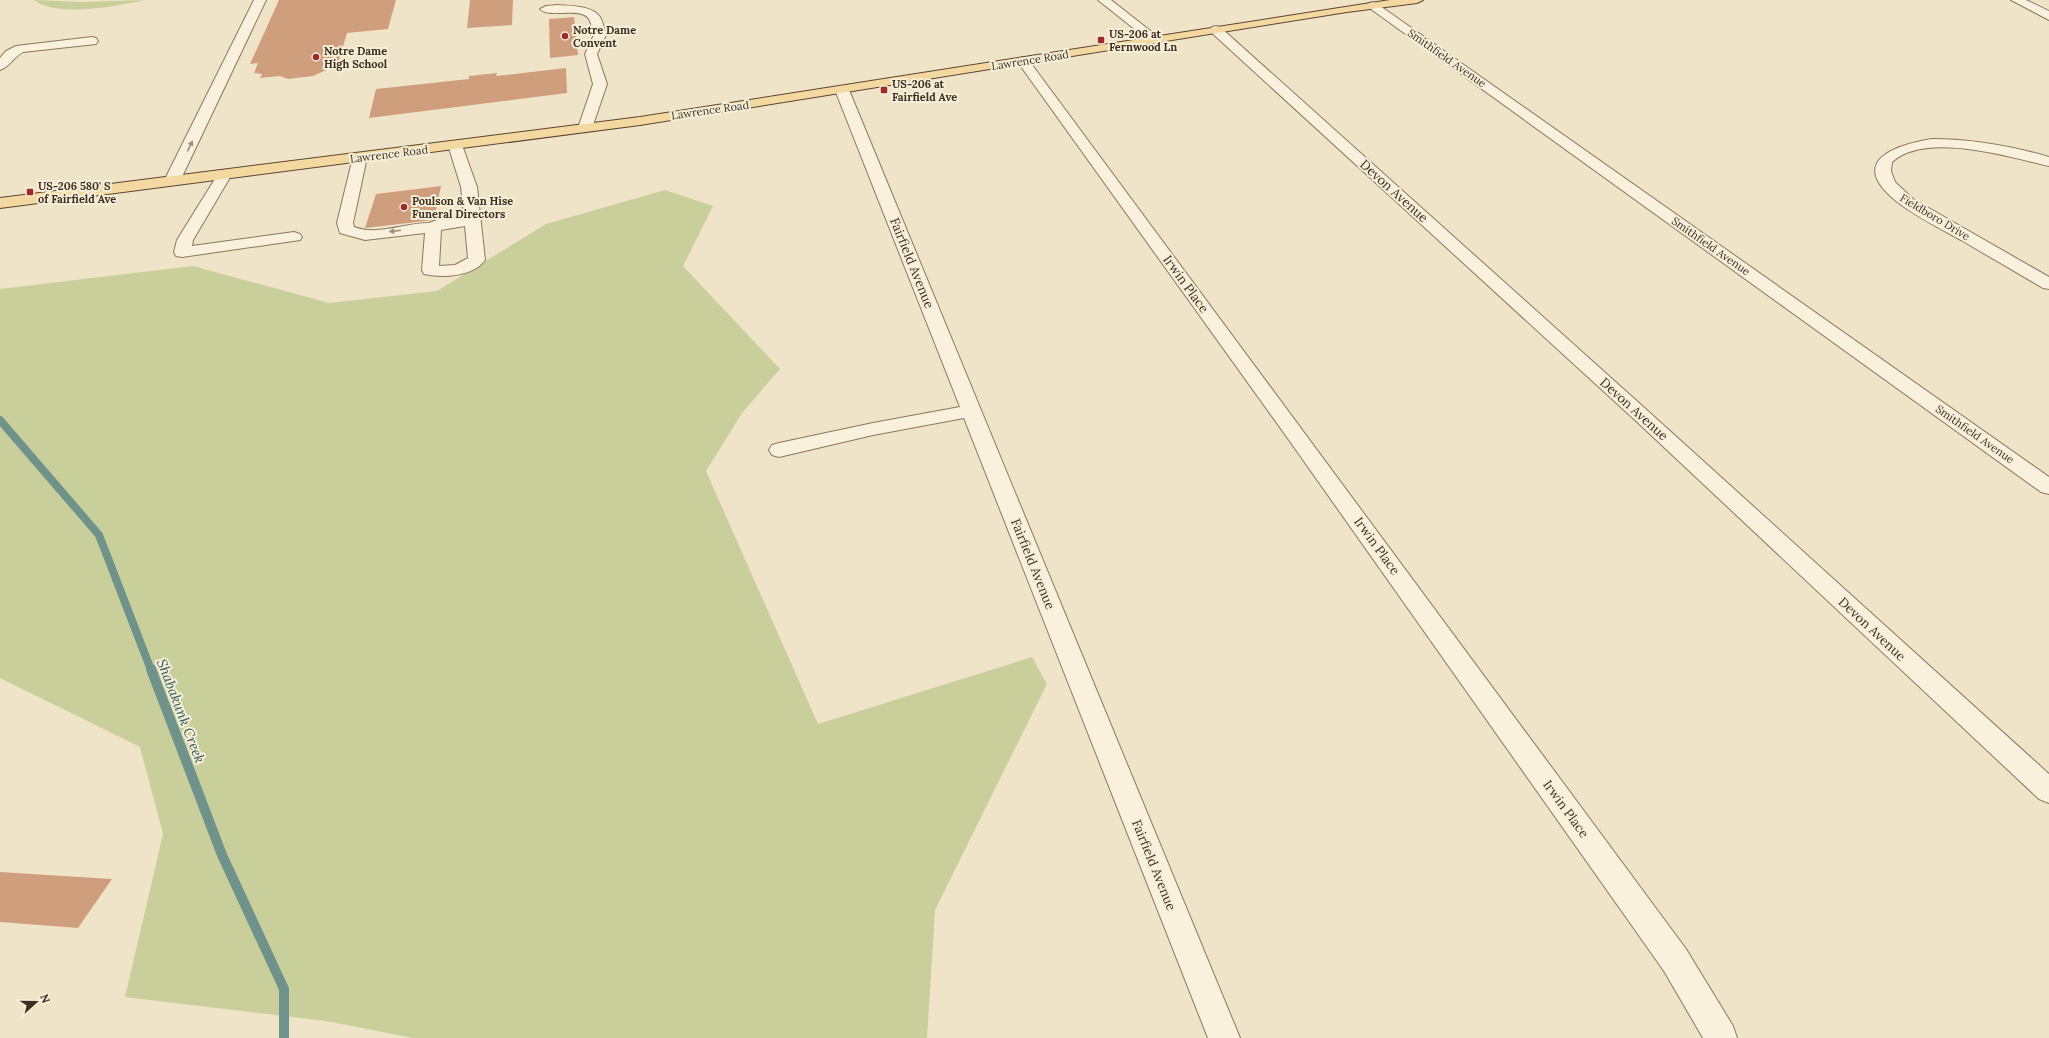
<svg xmlns="http://www.w3.org/2000/svg" width="2049" height="1038" font-family="Lora,serif">
<rect width="100%" height="100%" fill="#f0e4c8"/>
<g fill="#c9cf9b">
<path d="M34,0L82,2L145,0C118,6 56,18 34,0Z"/>
<polygon points="665,190 713,206 683,266 780,369 742,413 706,471 818,724 1032,657 1047,684 935,910 927,1038 413,1038 326,1021 125,997 163,834 140,747 0,678 0,289 193,266 329,303 437,291 546,224"/>
</g>
<g fill="none" stroke-linecap="round" stroke-linejoin="round">
<polyline stroke="#6f938a" stroke-width="8" points="0,420 99,535 151,670"/>
<polyline stroke="#6f938a" stroke-width="10" points="151,669 222,855 284,989 284,1038"/>
</g>
<g fill="#cf9f7d">
<polygon points="279,0 396,0 388,29 347,33 338,63 333,64 331,68 313,76 288,79 280,76 260,78 262,74 254,73 258,63 250,64"/>
<polygon points="470,0 513,0 512,25 467,28"/>
<polygon points="574,17 578,55 550,58 549,19"/>
<polygon points="566,68 567,93 369,118 376,89 469,79 469,76 497,73 496,76"/>
<polygon points="441,186 434,220 365,228 376,194"/>
<polygon points="0,872 112,879 78,928 0,922"/>
</g>
<g fill="none" stroke-linecap="round" stroke-linejoin="round">
<g stroke="#8d765c" stroke-width="2">
<g id="minor">
<polygon points="254,0 266,0 180,181 177,184 167,184 164,181"/>
<polygon points="1098,0 1111,0 1162,40 1156,44 1152,43"/>
<polygon points="2011,0 2026,0 2049,11 2049,20"/>
<polygon points="1372,2 1376,3 2049,477 2049,494 2041,492 1368,7 1366,5"/>
<path d="M557,5C569,6 592,5 600,17C603,22 604,29 606,35L597,54L607,84L592,128L590,131H580L578,128L593,84L585,54L594,35C592,30 592,24 589,19C581,6 548,19 540,9L546,6Z"/>
<polygon points="1216,26 1220,27 1649,412 2049,774 2049,803 2039,799 1635,420 1212,33 1210,30 1212,27"/>
<path d="M92,37L96,38L98,41L96,44L23,52C14,57 8,68 0,70V58L6,51L16,46Z"/>
<polygon points="1023,57 1027,58 1686,949 1733,1026 1737,1038 1703,1038 1664,971 1289,440 1017,61"/>
<polygon points="842,86 849,90 1240,1038 1208,1038 964,418 873,435 779,457 772,455 769,450 772,445 779,443 873,423 960,407 835,90"/>
<path d="M1932,139C1972,139 2011,146 2049,157V166C2009,157 1926,131 1892,162L1891,171L1895,182L1913,199L2049,277V289L2043,288C2016,272 1988,256 1961,240C1939,228 1915,216 1896,201C1847,161 1895,145 1932,139Z"/>
<path d="M455,141L460,142L462,145L477,187L485,260C473,277 442,278 424,274L422,270L425,233L365,240L340,233L337,223L353,157L355,154H365L367,157L353,223L354,227C377,236 405,223 429,223L437,220L464,216L461,187L448,145L450,142ZM465,226L468,258L455,265L439,266L441,230Z"/>
<polygon points="225,170 230,171 232,174 193,240 192,246 294,232 300,234 302,237 300,240 182,257 176,256 174,252 177,240 218,174 220,171"/>
</g>
</g>
<g stroke="#5b4430" stroke-width="2">
<polygon id="major" points="1390,0 1423,0 1417,3 1347,12 640,125 0,208 0,198 640,117"/>
</g>
<use href="#minor" fill="#faf1dc" fill-rule="evenodd"/>
<use href="#major" fill="#f3d9a0" fill-rule="evenodd"/>
</g>
<defs><path id="oneway-solid" d="M-6-.8H1V-3.2L6.5 0L1 3.2V.8H-6Z"/></defs>
<g fill="#9c907e">
<use href="#oneway-solid" transform="translate(190 146) rotate(-64)"/>
<use href="#oneway-solid" transform="translate(395 231) rotate(173)"/>
</g>
<g fill="#9e2a2b" stroke="#f7eed8" stroke-width="1.5">
<circle cx="565" cy="36" r="4"/>
<rect x="1097" y="36" width="8" height="8" rx="2"/>
<circle cx="316" cy="57" r="4"/>
<rect x="880" y="86" width="8" height="8" rx="2"/>
<rect x="26" y="188" width="8" height="8" rx="2"/>
<circle cx="404" cy="207" r="4"/>
</g>
<g text-anchor="middle" dominant-baseline="central" stroke-width="4" stroke-linejoin="round" paint-order="stroke">
<g font-size="11" font-weight="bold" fill="#3d2e20" stroke="#f7eed8" text-anchor="start">
<text x="573" y="30">Notre Dame<tspan x="573" dy="13">Convent</tspan></text>
<text x="1109" y="34">US-206 at<tspan x="1109" dy="13">Fernwood Ln</tspan></text>
<text x="324" y="51">Notre Dame<tspan x="324" dy="13">High School</tspan></text>
<text x="892" y="84">US-206 at<tspan x="892" dy="13">Fairfield Ave</tspan></text>
<text x="38" y="186">US-206 580' S<tspan x="38" dy="13">of Fairfield Ave</tspan></text>
<text x="412" y="201">Poulson &amp; Van Hise<tspan x="412" dy="13">Funeral Directors</tspan></text>
</g>
<g font-size="11" fill="#3d2e20" stroke="#f7eed8">
<text transform="translate(1447 58) rotate(35)">Smithfield Avenue</text>
<text transform="translate(1030 60) rotate(-9)">Lawrence Road</text>
<text transform="translate(710 110) rotate(-8)">Lawrence Road</text>
<text transform="translate(389 154) rotate(-7)">Lawrence Road</text>
<text transform="translate(1935 217) rotate(31)">Fieldboro Drive</text>
<text transform="translate(1711 246) rotate(35)">Smithfield Avenue</text>
<text transform="translate(1975 434) rotate(35)">Smithfield Avenue</text>
</g>
<g font-size="13" fill="#3d2e20" stroke="#f7eed8">
<text transform="translate(1394 191) rotate(42)">Devon Avenue</text>
<text transform="translate(912 263) rotate(68)">Fairfield Avenue</text>
<text transform="translate(1186 284) rotate(54)">Irwin Place</text>
<text transform="translate(1634 409) rotate(42)">Devon Avenue</text>
<text transform="translate(1377 546) rotate(54)">Irwin Place</text>
<text transform="translate(1033 564) rotate(68)">Fairfield Avenue</text>
<text transform="translate(1872 629) rotate(43)">Devon Avenue</text>
<text transform="translate(1566 809) rotate(54)">Irwin Place</text>
<text transform="translate(1154 865) rotate(68)">Fairfield Avenue</text>
</g>
<g font-size="14" font-style="italic" fill="#2f5d5a" stroke="#f7eed8">
<text transform="translate(181 711) rotate(69)">Shabakunk Creek</text>
</g>
</g>
<g transform="translate(36 1002) rotate(69)" stroke="#f7eed8" stroke-width="3" paint-order="stroke">
<path d="M0-3L7 15L0 10L-7 15Z" fill="#3d2e20"/>
<text y="-6" font-size="11" font-weight="bold" text-anchor="middle" fill="#3d2e20">N</text>
</g>
</svg>
